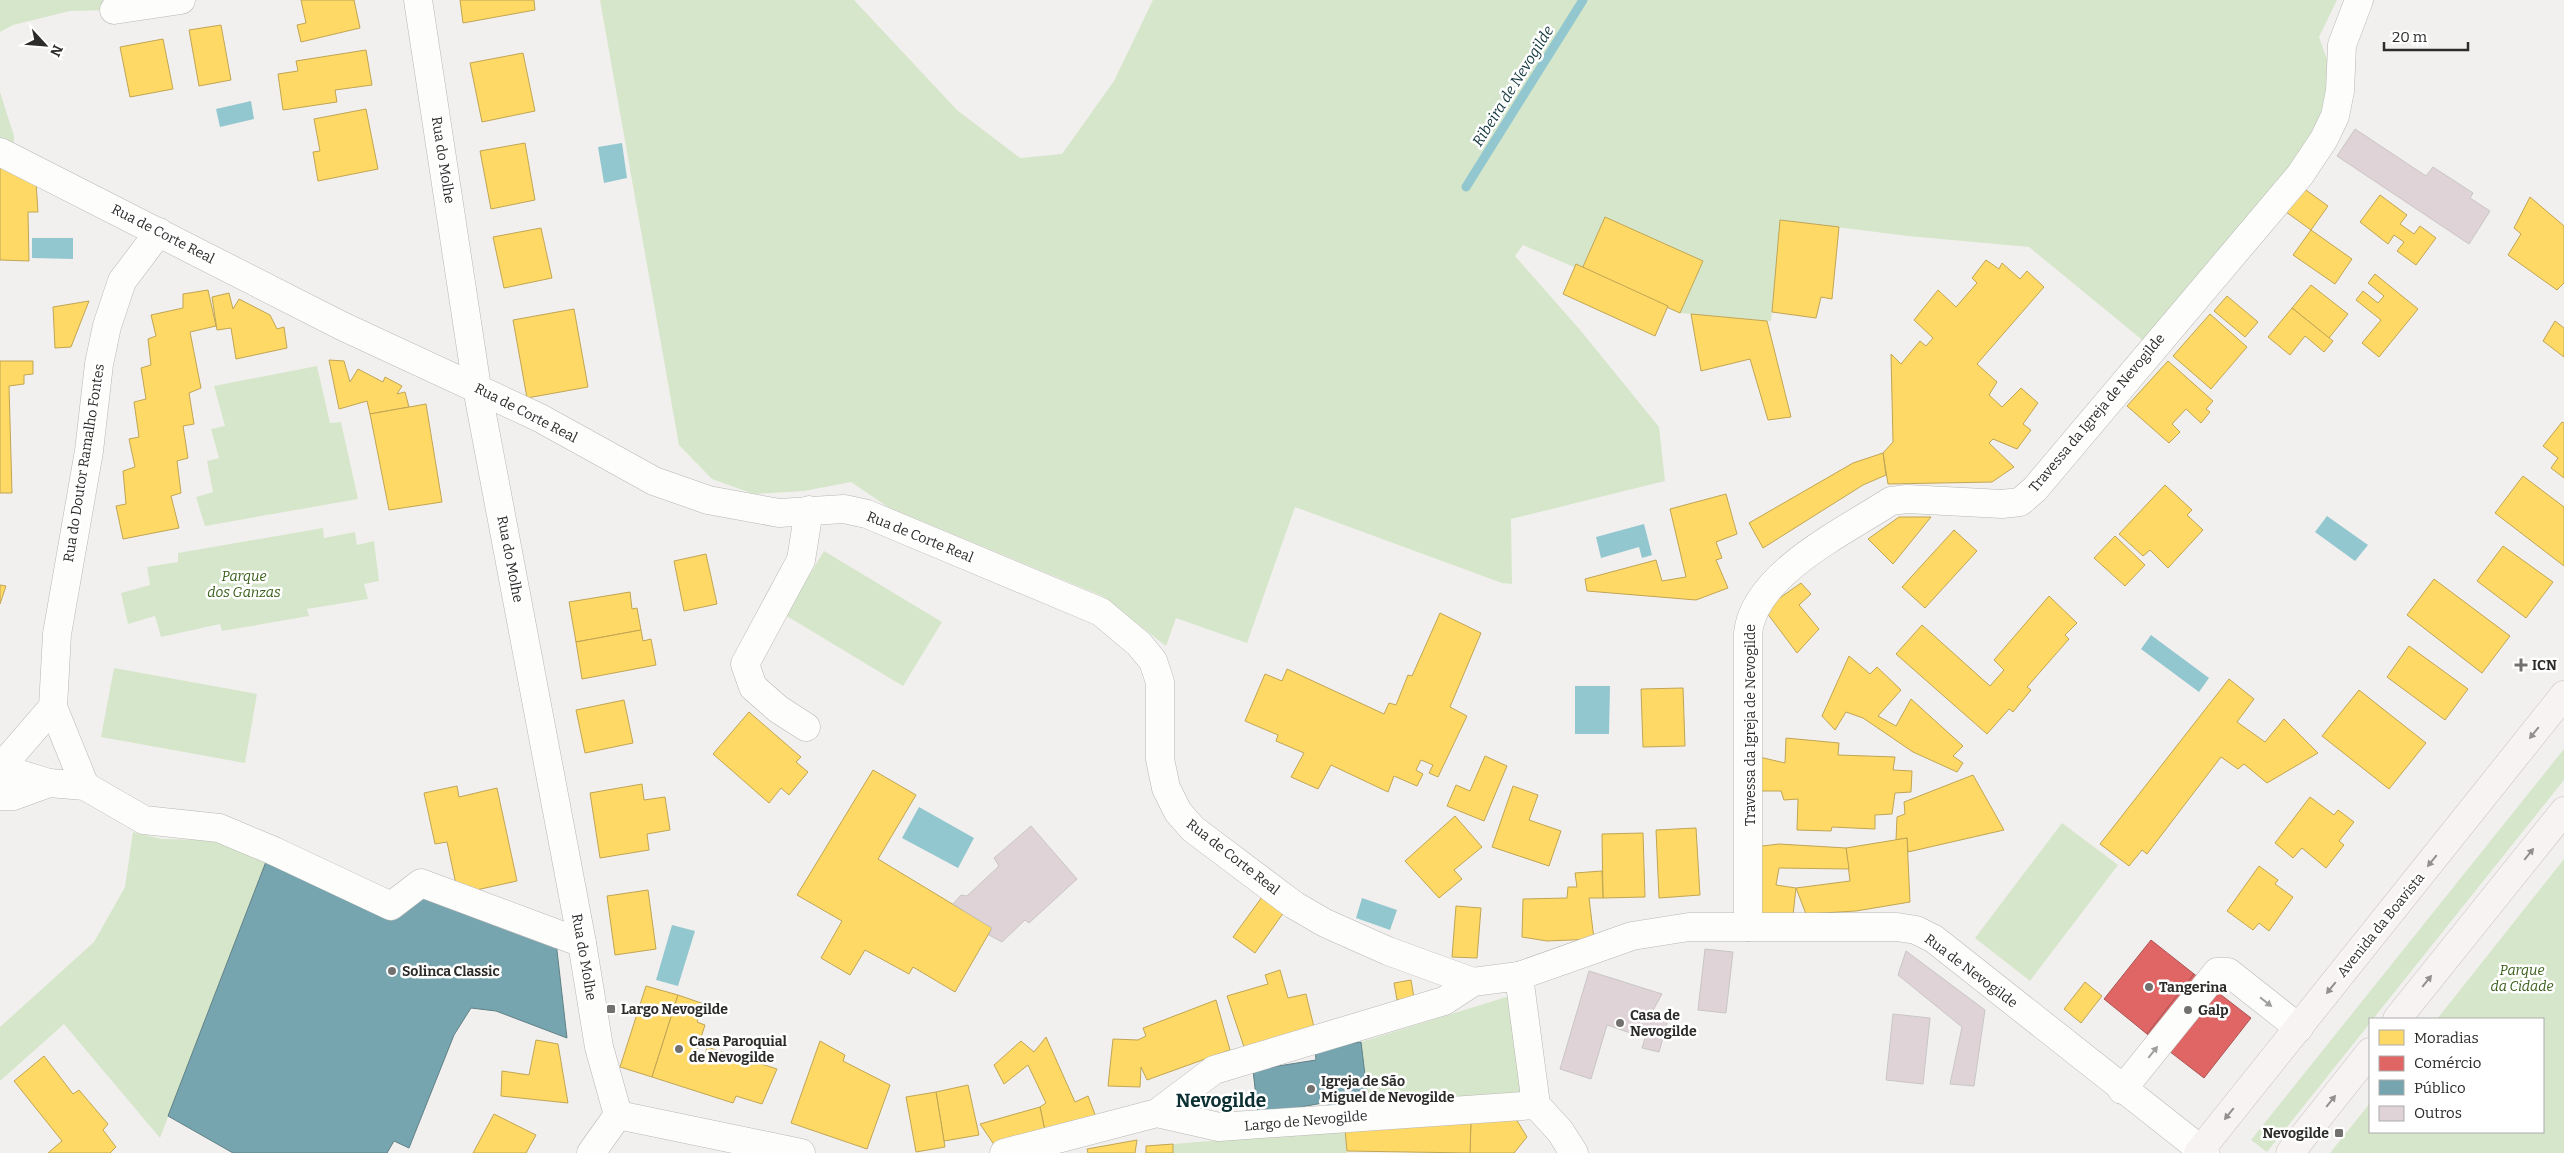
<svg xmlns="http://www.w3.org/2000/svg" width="2564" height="1153" font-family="Bitter,serif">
<rect width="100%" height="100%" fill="#f2f0ee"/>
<g fill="#d6e6ca">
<polygon points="0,0 168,0 114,10 70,11 13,25 0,32"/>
<polygon points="600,0 854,0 957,110 1020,158 1062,154 1114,81 1153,0 2337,0 2319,37 2328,62 2327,117 2152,348 2029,247 1908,236 1781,220 1771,321 1680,313 1523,245 1515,256 1581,331 1659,427 1665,481 1511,519 1512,584 1502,583 1295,507 1247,643 1176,618 1166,646 1102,596 888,507 851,482 804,491 754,494 712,479 679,445"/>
<polygon points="0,92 14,136 13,157 0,152"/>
<polygon points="317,366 330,423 341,422 358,499 205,526 196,497 213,492 207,461 219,458 211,429 225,426 214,386"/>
<polygon points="323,528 324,538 355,532 357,545 374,541 379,581 364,584 368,599 307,609 309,616 222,631 220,624 161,637 155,616 128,624 121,593 150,585 147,567 178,562 178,553"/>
<polygon points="824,551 942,622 903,686 785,615"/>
<polygon points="114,668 257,694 245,763 101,737"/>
<polygon points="2564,749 2564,780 2373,1019 2370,1019 2370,1023 2267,1152 2251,1140"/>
<polygon points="2062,823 2118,865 2030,981 1975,938"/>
<polygon points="133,832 162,839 215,840 267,859 160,1138 64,1024 0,1081 0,1027 94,942 125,887"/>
<polygon points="2564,859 2564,1153 2330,1153 2370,1103 2370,1132 2543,1132 2543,1019 2437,1019"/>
<polygon points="1516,994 1529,1097 1369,1108 1361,1042"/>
<polygon points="1345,1130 1347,1153 1173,1153 1173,1144"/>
</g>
<g fill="#93c7d0">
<polygon points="251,101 254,119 220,127 216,109"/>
<polygon points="622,143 627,178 604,183 598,147"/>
<polygon points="32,238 73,238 73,259 32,258"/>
<polygon points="2327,516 2368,545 2355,561 2315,532"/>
<polygon points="1644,524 1652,555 1642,558 1639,547 1601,558 1596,537"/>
<polygon points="2151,635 2209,678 2199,692 2141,649"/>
<polygon points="1575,686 1610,686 1609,734 1575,734"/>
<polygon points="919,807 974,838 958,868 902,838"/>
<polygon points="1362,898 1397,910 1390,930 1356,918"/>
<polygon points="672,925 695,931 678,986 656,980"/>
</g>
<g fill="#ffd966" stroke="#c0a554">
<polygon points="301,0 354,0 360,28 301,42 297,25 306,23"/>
<polygon points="460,0 534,0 535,10 463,23"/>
<polygon points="221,25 231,80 199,86 189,30"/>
<polygon points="163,39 173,89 130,97 120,47"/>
<polygon points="366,50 372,85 335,90 337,102 283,110 278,74 298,71 296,61"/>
<polygon points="523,53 535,111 482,122 470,63"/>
<polygon points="366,109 378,169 318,181 313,152 320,151 314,119"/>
<polygon points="525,143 535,200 491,209 480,151"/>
<polygon points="0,165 36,182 38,212 28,212 29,261 0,260"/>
<polygon points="2299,185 2328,206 2311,230 2282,209"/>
<polygon points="2380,195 2407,215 2400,224 2414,234 2420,226 2436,238 2416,265 2397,251 2404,242 2394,235 2388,244 2360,222"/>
<polygon points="2530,197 2564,226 2564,283 2557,290 2508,255 2521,234 2514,228"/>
<polygon points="1605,217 1703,261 1680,313 1582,269"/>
<polygon points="1780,220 1839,227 1832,299 1821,297 1816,318 1772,312"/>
<polygon points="541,228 552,278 504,288 493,237"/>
<polygon points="2311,230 2352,259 2335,284 2293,255"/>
<polygon points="1986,260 1999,269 2002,263 2020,279 2027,271 2044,287 1977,364 1997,382 1989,395 2002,407 2021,388 2038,403 2023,424 2031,430 2017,449 1993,439 1989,443 2014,467 1992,482 1888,484 1883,453 1893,442 1891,354 1901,364 1920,341 1926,346 1933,338 1914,320 1938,290 1956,307 1977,283 1972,278"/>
<polygon points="1576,264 1668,306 1655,336 1563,294"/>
<polygon points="2375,274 2418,309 2379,357 2362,343 2381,320 2356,300 2363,291 2378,303 2384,296 2368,283"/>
<polygon points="2311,285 2348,314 2329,338 2292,308"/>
<polygon points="208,290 216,326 190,332 201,388 189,393 194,424 183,426 188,458 177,461 181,493 171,496 179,528 123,539 116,506 126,504 123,471 135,467 129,439 139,437 134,402 146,399 141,368 151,365 148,339 156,336 151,315 183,308 183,294"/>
<polygon points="229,293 233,309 239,299 270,315 277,329 284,327 287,348 236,359 231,328 217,330 212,297"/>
<polygon points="2227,296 2258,322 2245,337 2214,311"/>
<polygon points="89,301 71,347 55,348 53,307"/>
<polygon points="2292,308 2333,341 2324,352 2305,336 2290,355 2268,337"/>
<polygon points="574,309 588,387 527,398 513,320"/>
<polygon points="1691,314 1767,321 1791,417 1768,420 1750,359 1701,371"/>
<polygon points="2210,314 2247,347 2211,389 2173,356"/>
<polygon points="2555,321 2564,328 2564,357 2543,341"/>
<polygon points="329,360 344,361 350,382 358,369 383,382 385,377 402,386 397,394 405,392 409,407 370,414 367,401 339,409"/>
<polygon points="0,361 33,361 33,374 24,375 24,384 9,386 12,493 0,493"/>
<polygon points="2168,361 2213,401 2206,409 2210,412 2201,423 2186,409 2172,424 2180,432 2169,443 2127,406"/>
<polygon points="426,404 442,502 389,510 370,414"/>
<polygon points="2562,422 2564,423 2564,478 2551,468 2558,458 2543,446"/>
<polygon points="1883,453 1886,475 1863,485 1763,548 1749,523 1853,463"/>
<polygon points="2523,476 2564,507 2564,566 2495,513"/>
<polygon points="2165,485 2192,510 2187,515 2203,530 2168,568 2150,550 2143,556 2119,534"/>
<polygon points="1726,494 1737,534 1716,542 1722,558 1716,560 1728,588 1696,600 1587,591 1585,579 1656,560 1662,581 1686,577 1670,509"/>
<polygon points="1899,517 1931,517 1893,564 1868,539"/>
<polygon points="1954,530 1977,551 1925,608 1902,587"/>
<polygon points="2115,536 2145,565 2125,586 2094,558"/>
<polygon points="2503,546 2553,582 2526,618 2477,581"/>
<polygon points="706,554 717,604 684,611 674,561"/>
<polygon points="2434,579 2510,636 2482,673 2407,615"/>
<polygon points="1801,583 1811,594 1799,605 1819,629 1797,653 1764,609"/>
<polygon points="0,585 6,586 0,604"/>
<polygon points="630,592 632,609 637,608 641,630 576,642 569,602"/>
<polygon points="2049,596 2077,623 2065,635 2069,639 2027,687 2031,690 2013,712 2009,709 1987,734 1896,654 1922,625 1990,686 2004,670 1994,660"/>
<polygon points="1440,613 1481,633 1450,707 1467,716 1438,777 1429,773 1433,765 1421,760 1416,770 1423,774 1417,786 1394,776 1388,792 1331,765 1318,789 1291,777 1304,753 1276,741 1278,735 1245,721 1265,674 1282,681 1287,669 1384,714 1389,703 1396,705 1408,675 1412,676"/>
<polygon points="641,630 643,641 651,639 656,665 582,679 576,642"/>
<polygon points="2409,646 2468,689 2445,720 2387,677"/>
<polygon points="1849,656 1870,674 1877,667 1901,690 1878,716 1896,726 1911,699 1963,746 1953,756 1963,763 1957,772 1913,752 1863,718 1846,712 1835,730 1822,716"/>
<polygon points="2229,679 2254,699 2237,722 2265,742 2284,719 2318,753 2267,783 2244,764 2238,769 2221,757 2147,854 2142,850 2129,866 2100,844"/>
<polygon points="1683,688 1685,746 1643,747 1641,689"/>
<polygon points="2359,690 2426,743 2389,789 2322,736"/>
<polygon points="624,700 633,743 585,753 576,710"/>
<polygon points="749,712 801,757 796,762 808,772 789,795 781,788 769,803 713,754"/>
<polygon points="1786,738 1839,743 1838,755 1895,757 1893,770 1912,771 1911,792 1895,793 1892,814 1875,815 1875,829 1832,827 1831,831 1797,830 1798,799 1784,800 1781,791 1756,791 1755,756 1785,763"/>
<polygon points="1485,756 1507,766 1484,821 1447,806 1456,785 1470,791"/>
<polygon points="873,770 916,795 878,859 992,928 955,992 913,967 909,974 865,950 850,975 821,958 842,921 797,895"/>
<polygon points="1973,775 2004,830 1908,852 1907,838 1896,840 1897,817 1905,814 1904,802"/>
<polygon points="642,784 644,800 665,797 670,830 647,834 649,850 600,858 590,793"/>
<polygon points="457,786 459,797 497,788 517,881 458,894 447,842 435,844 424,793"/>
<polygon points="1513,786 1538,795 1529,820 1561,831 1549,866 1492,847"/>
<polygon points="2310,797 2334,815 2338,810 2354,822 2339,841 2344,845 2326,868 2302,848 2293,858 2275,843"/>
<polygon points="1455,816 1482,847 1454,870 1462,879 1439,898 1405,861"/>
<polygon points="1696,828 1700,895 1659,898 1656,830"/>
<polygon points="1643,833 1645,897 1603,898 1602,834"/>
<polygon points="1907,838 1910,902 1856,911 1806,914 1796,888 1850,881 1846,848"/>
<polygon points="1779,844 1846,848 1849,869 1779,868 1776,885 1796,888 1793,915 1755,913 1754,847"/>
<polygon points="2259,866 2278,880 2275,884 2293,897 2269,931 2259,923 2253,930 2227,911"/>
<polygon points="1602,871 1603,898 1589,898 1594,939 1547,941 1522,937 1523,899 1567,898 1568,887 1577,887 1575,873"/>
<polygon points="648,890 656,949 615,955 607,896"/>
<polygon points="1262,897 1284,912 1255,953 1233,937"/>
<polygon points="1456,906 1481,908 1477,958 1452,957"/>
<polygon points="1280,970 1288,998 1306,994 1314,1027 1245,1050 1227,996 1268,984 1265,975"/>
<polygon points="1411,980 1414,998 1397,1000 1394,983"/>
<polygon points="2085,982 2102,996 2081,1023 2064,1009"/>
<polygon points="646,986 678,995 652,1077 620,1067"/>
<polygon points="678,995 704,1004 697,1022 705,1025 695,1056 704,1060 707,1047 777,1069 762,1104 736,1096 733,1103 652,1077"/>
<polygon points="1216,1000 1230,1050 1147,1080 1141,1067 1140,1087 1108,1086 1113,1039 1138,1040 1146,1036 1143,1028"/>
<polygon points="1046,1037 1075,1102 1088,1096 1096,1117 1045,1131 1040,1107 1046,1103 1028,1065 1004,1084 994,1065 1021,1041 1034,1052"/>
<polygon points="536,1040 558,1044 568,1103 501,1096 502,1071 529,1075"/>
<polygon points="820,1041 845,1055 843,1061 890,1085 867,1149 791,1123"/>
<polygon points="44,1056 73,1094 79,1090 108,1124 103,1130 116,1147 110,1153 48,1153 62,1141 14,1081"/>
<polygon points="968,1085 979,1135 944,1141 936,1092"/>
<polygon points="936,1092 945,1147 916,1152 906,1097"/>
<polygon points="1040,1107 1045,1131 995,1146 980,1124"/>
<polygon points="494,1114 536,1135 526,1153 473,1153"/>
<polygon points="1516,1119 1527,1137 1514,1153 1470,1153 1471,1120"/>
<polygon points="1471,1120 1470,1153 1347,1151 1345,1130"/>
<polygon points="1137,1140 1135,1153 1088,1153 1087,1149"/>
<polygon points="1173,1144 1173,1153 1146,1153 1146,1146"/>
</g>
<g fill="#e06666" stroke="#aa5554">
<polygon points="2151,940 2194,974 2147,1034 2104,999"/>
<polygon points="2194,974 2251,1018 2204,1078 2147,1034"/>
</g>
<g fill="#76a5af" stroke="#608187">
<polygon points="267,859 391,906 421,883 555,933 567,1038 496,1011 471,1008 454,1035 409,1148 394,1141 387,1153 233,1153 168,1116"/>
<polygon points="1361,1042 1369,1108 1329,1114 1328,1102 1258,1115 1253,1070 1316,1060 1315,1049"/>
</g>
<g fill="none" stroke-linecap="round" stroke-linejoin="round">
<polyline stroke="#93c7d0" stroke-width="9" points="1466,187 1583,0"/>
</g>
<g fill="#e0d3d8" stroke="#c8c6c5">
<polygon points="2355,129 2426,176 2433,167 2473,193 2470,198 2490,211 2469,244 2337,156"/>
<polygon points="1031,826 1077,879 1029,923 1025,920 1002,942 989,935 992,928 953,904 961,895 967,896 999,866 994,858"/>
<polygon points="1705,949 1733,952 1726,1013 1698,1010"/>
<polygon points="1906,951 1985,1010 1974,1086 1950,1084 1962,1027 1898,975"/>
<polygon points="1589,971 1662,994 1651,1014 1668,1020 1659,1052 1642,1048 1645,1038 1607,1025 1591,1079 1560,1069"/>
<polygon points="1893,1014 1930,1018 1923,1084 1886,1080"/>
</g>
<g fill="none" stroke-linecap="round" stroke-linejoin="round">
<g stroke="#b8b7b5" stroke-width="29">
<g id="minor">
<polyline points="418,0 477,388 582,943 599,1047 618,1115"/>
<polyline points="114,10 181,0"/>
<polyline points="0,152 342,326 540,418 654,481 708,500 779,513 844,509 867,514 1101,612 1139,644 1153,661 1160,682 1160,759 1166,788 1178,812 1193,829 1294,905 1325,923 1388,951 1473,982"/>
<polyline points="806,727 778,709 753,687 745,664 801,560 809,510"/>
<polyline points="0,768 49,783 85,786 144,820 219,828 274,851 391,906 421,883 582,943"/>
<polyline points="0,768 53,707"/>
<polyline points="85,786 53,707 57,634 89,451 99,364 107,326 122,281 159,232"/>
<polyline points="0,796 13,796 49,783"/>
<path d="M1748,927V633C1754,574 1845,531 1891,501L1907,499L2002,504L2020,502L2035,489L2300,175L2324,139L2335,116L2340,91L2342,45L2359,0"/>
<polyline points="1519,976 1632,936 1689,927 1897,927 1916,930 1934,939 2205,1153"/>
<polyline points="2122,1090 2217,972 2228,972 2299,1028"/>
<polyline points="1536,1105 1560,1131 1574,1153"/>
<polyline points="618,1115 801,1153"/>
<polyline points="591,1153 618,1115"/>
<polyline points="1004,1153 1157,1113 1214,1070 1444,1001 1473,982 1519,976 1536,1105 1219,1127 1157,1113"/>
</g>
</g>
<g stroke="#c8bfbe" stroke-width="29">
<g id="major">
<polyline points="2397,1019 2564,811"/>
<polyline points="2198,1153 2564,695"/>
<polyline points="2290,1153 2370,1052"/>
</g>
</g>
<use href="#minor" stroke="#fdfdfc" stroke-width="28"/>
<use href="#major" stroke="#f8f3f3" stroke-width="28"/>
</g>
<defs><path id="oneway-solid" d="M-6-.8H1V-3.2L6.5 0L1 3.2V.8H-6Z" transform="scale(1.25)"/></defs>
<g fill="#92908e">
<use href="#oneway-solid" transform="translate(2534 733) rotate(129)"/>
<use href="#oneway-solid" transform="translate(2529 854) rotate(-51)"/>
<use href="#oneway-solid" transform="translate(2432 861) rotate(129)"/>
<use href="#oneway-solid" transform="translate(2427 981) rotate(-51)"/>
<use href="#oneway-solid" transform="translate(2331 988) rotate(129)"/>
<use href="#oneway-solid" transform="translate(2331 1101) rotate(-51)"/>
<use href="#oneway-solid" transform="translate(2229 1114) rotate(129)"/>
</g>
<g fill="#9f9f9e">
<use href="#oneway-solid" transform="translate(2266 1002) rotate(38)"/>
<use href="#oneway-solid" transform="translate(2153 1052) rotate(-51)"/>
</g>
<g fill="#72716f" stroke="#fff" stroke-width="2">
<path d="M2518.5 657.5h5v5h5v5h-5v5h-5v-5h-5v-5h5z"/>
<circle cx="392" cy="971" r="5"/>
<circle cx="2149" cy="987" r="5"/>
<rect x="606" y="1004" width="10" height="10" rx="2.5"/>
<circle cx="2188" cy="1010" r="5"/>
<circle cx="1620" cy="1023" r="5"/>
<circle cx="679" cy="1049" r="5"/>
<circle cx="1311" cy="1089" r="5"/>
<rect x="2334" y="1128" width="10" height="10" rx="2.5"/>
</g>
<g text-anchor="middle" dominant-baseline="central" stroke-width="5" stroke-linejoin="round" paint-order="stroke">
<g font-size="14" fill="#2d2c2a" stroke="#fff">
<text transform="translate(443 160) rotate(81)">Rua do Molhe</text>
<text transform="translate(163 234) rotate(27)">Rua de Corte Real</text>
<text transform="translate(526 413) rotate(27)">Rua de Corte Real</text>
<text transform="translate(2097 413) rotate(-50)">Travessa da Igreja de Nevogilde</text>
<text transform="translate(84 463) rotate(-81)">Rua do Doutor Ramalho Fontes</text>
<text transform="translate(920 537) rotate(22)">Rua de Corte Real</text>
<text transform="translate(510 559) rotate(79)">Rua do Molhe</text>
<text transform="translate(1750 725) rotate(-90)">Travessa da Igreja de Nevogilde</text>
<text transform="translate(1233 857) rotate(38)">Rua de Corte Real</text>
<text transform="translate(2381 925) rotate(-51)">Avenida da Boavista</text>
<text transform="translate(584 957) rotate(80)">Rua do Molhe</text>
<text transform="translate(1971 971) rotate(37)">Rua de Nevogilde</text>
<text transform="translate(1306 1121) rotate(-5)">Largo de Nevogilde</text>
</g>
<g font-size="14" font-style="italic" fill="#395f19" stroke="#fff">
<text x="244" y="576">Parque<tspan x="244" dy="16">dos Ganzas</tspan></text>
<text x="2522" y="970">Parque<tspan x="2522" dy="16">da Cidade</tspan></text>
</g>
<g font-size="14" font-weight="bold" fill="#2d2c2a" stroke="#fff" text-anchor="start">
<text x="2532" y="665">ICN</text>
<text x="402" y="971">Solinca Classic</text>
<text x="2159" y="987">Tangerina</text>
<text x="621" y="1009">Largo Nevogilde</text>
<text x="2198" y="1010">Galp</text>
<text x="1630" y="1015">Casa de<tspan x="1630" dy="16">Nevogilde</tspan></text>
<text x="689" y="1041">Casa Paroquial<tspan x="689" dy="16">de Nevogilde</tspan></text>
<text x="1321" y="1081">Igreja de São<tspan x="1321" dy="16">Miguel de Nevogilde</tspan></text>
<text x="2329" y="1133" text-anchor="end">Nevogilde</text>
</g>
<g font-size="15" font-style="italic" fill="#11363d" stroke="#fff">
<text transform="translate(1513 86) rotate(-58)">Ribeira de Nevogilde</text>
</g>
<g font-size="19" font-weight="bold" fill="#0c2f32" stroke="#fff">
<text x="1221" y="1100">Nevogilde</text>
</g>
</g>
<rect x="2369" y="1018" width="175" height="115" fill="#ffffff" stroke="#ababaa"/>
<rect x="2379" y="1030" width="25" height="15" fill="#ffd966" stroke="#ababaa"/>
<text x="2414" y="1043" font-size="15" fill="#2d2c2a">Moradias</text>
<rect x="2379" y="1056" width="25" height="15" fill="#e06666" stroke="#ababaa"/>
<text x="2414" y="1068" font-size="15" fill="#2d2c2a">Comércio</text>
<rect x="2379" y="1080" width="25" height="15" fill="#76a5af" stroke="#ababaa"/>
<text x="2414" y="1093" font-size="15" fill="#2d2c2a">Público</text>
<rect x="2379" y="1106" width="25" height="15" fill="#e0d3d8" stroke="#ababaa"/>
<text x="2414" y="1118" font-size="15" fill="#2d2c2a">Outros</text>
<g transform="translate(45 45) rotate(116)" stroke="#ffffff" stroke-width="4" paint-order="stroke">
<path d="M0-4L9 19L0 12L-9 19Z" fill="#2d2c2a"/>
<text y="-8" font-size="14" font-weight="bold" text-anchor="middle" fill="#2d2c2a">N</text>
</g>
<path d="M2384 42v8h84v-8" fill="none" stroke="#2d2c2a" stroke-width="2.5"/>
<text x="2392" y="42" font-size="15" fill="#2d2c2a" stroke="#ffffff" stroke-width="4" paint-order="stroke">20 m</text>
</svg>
